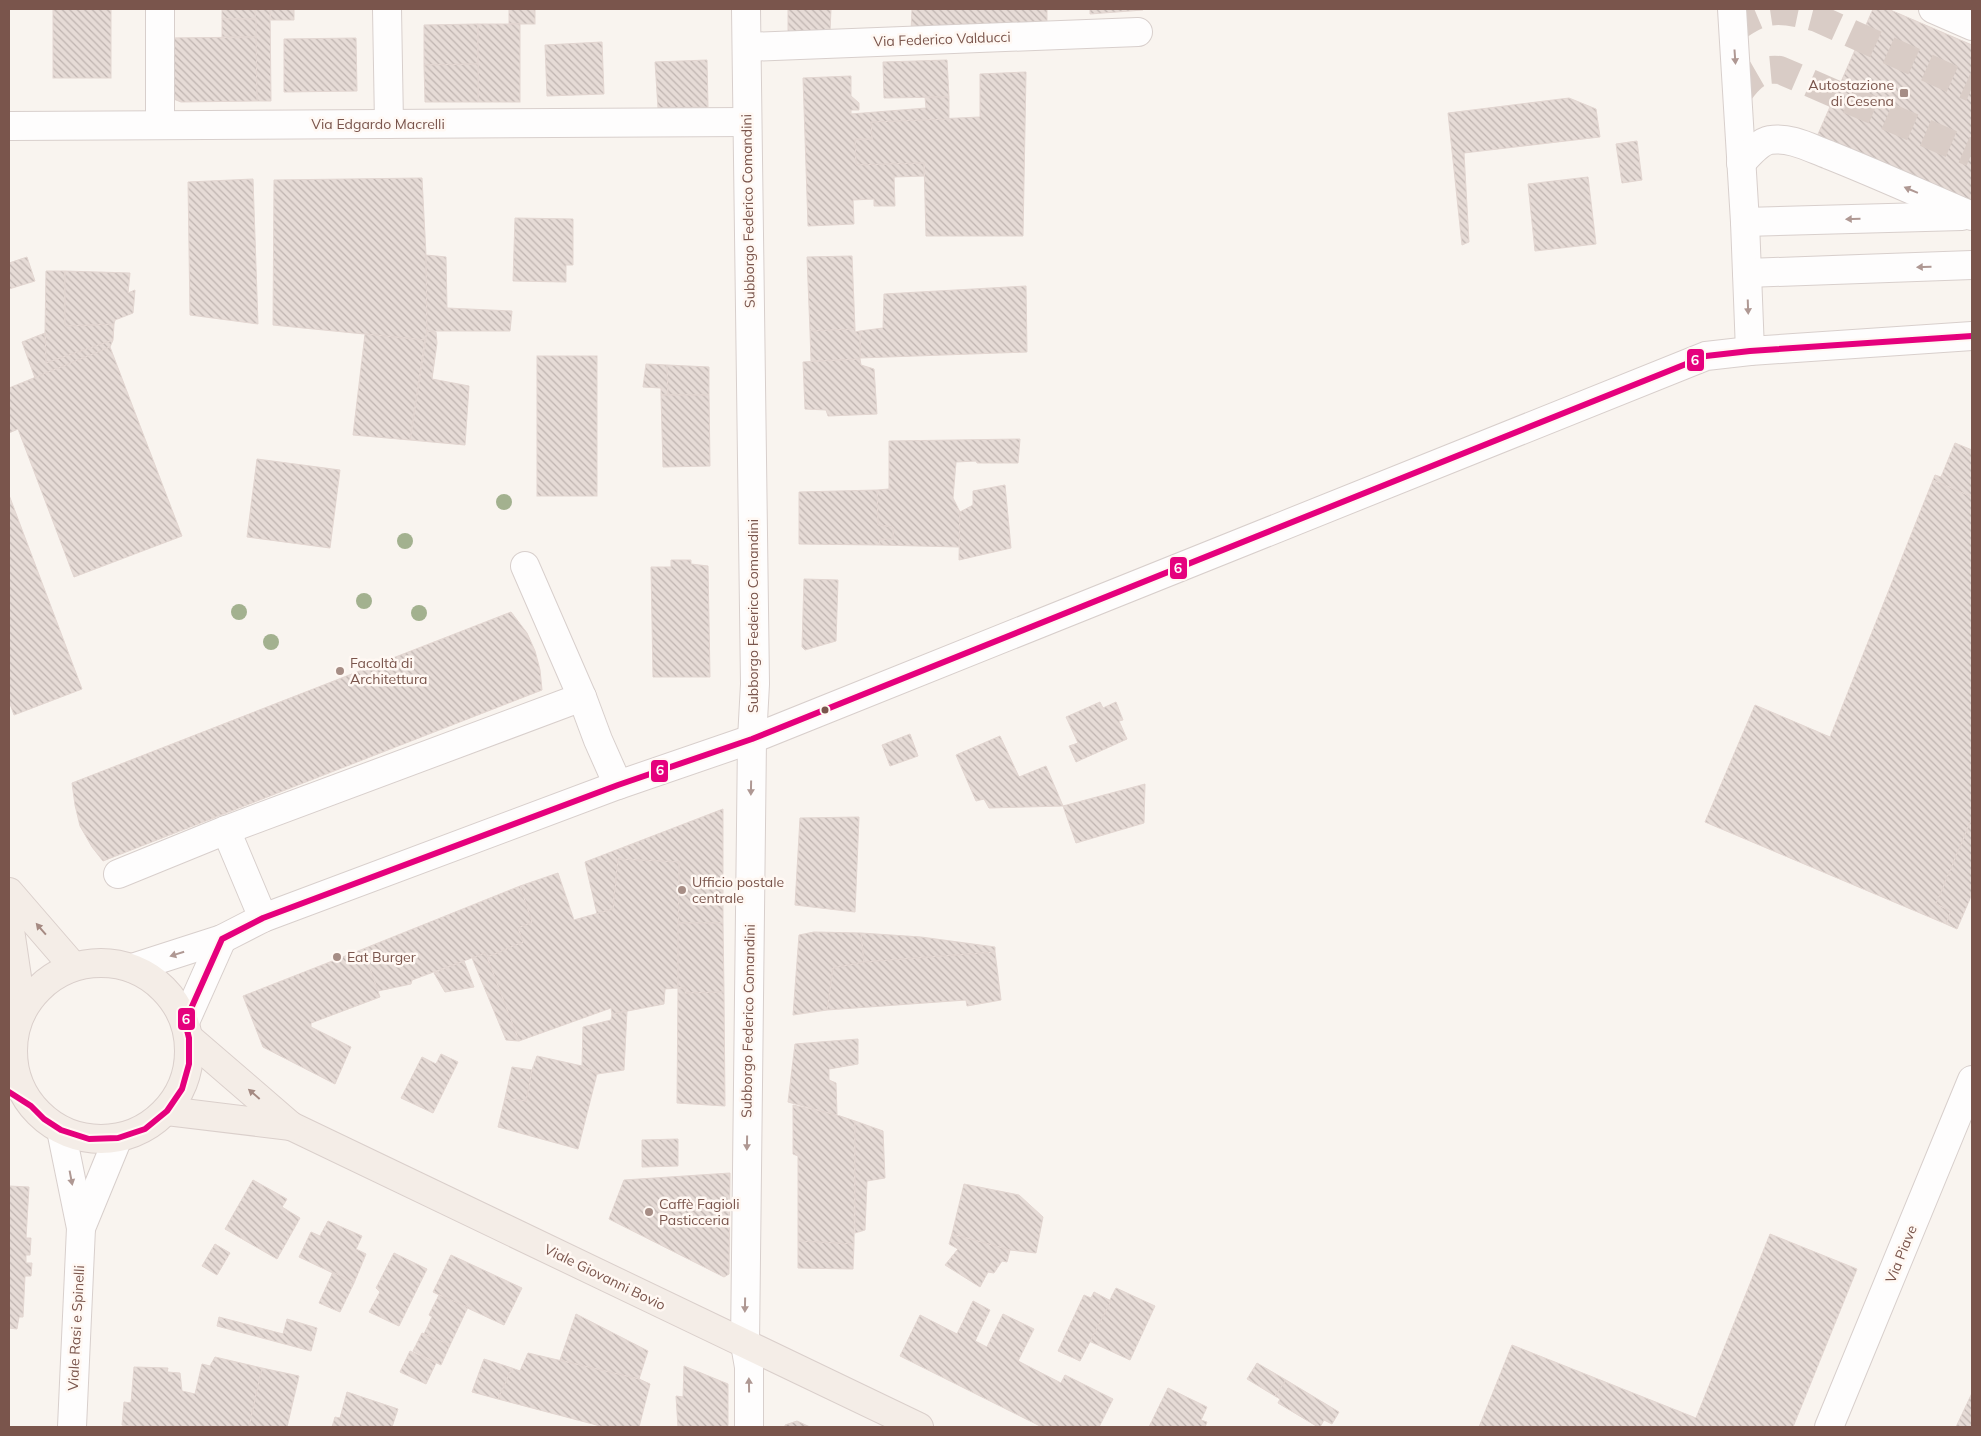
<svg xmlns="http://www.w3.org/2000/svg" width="1981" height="1436" font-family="Mulish,sans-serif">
<defs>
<pattern id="building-back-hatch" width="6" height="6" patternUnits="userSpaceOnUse" patternTransform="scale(1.25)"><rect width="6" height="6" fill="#e6dbd6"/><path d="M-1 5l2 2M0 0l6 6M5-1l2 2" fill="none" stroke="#bfb4b0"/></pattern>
</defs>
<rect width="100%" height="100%" fill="#f9f4ef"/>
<g fill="url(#building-back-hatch)" stroke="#e3d6d1">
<rect x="53" y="9" width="58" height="69"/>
<polygon points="222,9 255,9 256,19 222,19"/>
<polygon points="255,9 270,9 271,101 257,101"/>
<polygon points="270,9 294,9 294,20 271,20"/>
<rect x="509" y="9" width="26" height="15"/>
<polygon points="788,9 831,9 830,32 788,36"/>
<polygon points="912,9 1047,9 1047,25 911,32"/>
<polygon points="1090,9 1143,9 1143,10 1090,14"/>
<polygon points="1873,9 1888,9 1972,45 1972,208 1815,141"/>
<rect x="222" y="19" width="34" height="18"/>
<polygon points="478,24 478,64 424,65 424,25"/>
<rect x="478" y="24" width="42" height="78"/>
<polygon points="256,37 257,101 181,102 171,98 168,38"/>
<polygon points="356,38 357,91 284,92 284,39"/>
<polygon points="602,42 604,94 547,96 545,45"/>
<polygon points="707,60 708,107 658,108 655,62"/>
<polygon points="947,60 949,97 884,98 883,62"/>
<polygon points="478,64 478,102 425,102 424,65"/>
<polygon points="1026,72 1023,236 926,236 924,163 856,165 855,139 872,139 871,122 980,117 980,74"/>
<polygon points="851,76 851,96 859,103 859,110 851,110 851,114 926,108 925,97 949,97 949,119 871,122 872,139 855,139 856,165 924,163 924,176 894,177 895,206 874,206 874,199 853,200 854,224 808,226 803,78"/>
<polygon points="1569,98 1596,109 1600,137 1464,153 1469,242 1462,245 1448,113"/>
<polygon points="1637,141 1642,180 1622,183 1616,144"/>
<polygon points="1588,177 1596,244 1535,251 1528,184"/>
<polygon points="422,178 426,255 427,331 425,340 273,325 274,180"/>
<polygon points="253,179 258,324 190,315 188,182"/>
<polygon points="515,218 573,219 573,265 566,265 566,282 513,281"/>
<polygon points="426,255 446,257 447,308 512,311 510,331 427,331"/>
<polygon points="852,256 855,329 810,331 807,257"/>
<polygon points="27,257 35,281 9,289 9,263"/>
<polygon points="46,271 65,271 65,326 114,324 113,340 46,363 45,333"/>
<polygon points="65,271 130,273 128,293 135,290 133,313 115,320 114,324 65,326"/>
<polygon points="1026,286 1027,352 860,358 860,331 883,328 884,294"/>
<polygon points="855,329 855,332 860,331 860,359 811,361 810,331"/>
<polygon points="427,331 436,332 437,343 432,379 469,386 465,445 410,440"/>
<polygon points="45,333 46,363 113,340 110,347 35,378 22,342"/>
<polygon points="365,334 425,340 410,440 353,435"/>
<polygon points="110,347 182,536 74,577 18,429 9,433 9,388"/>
<rect x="537" y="356" width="60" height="140"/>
<polygon points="860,359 861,365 874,369 877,414 828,416 826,410 805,409 803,362"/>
<polygon points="646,364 667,365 668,395 661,395 661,388 643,387"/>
<polygon points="667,365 709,367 709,395 668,395"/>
<polygon points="661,395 709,395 710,466 663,467"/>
<polygon points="1020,439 1018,463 977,463 976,461 956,462 953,498 960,512 959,547 880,545 879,539 893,539 893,527 878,525 877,490 889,489 889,441"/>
<polygon points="1955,443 1972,450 1972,497 1933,480 1935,475 1941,477"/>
<polygon points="257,459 340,470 330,548 247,537"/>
<polygon points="1933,480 1972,497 1972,818 1936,904 1951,911 1946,924 1705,822 1755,705 1830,737"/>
<polygon points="1005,485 1011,548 959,560 960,512 973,505 973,491"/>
<polygon points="877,490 878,525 893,527 893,539 879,539 880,545 799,544 799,492"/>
<polygon points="9,495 82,689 14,715 9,701"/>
<polygon points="671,560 691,560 691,564 708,566 710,677 653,677 651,567 671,567"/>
<polygon points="804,579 838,580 836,641 805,650 802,647"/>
<polygon points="511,612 527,633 535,651 540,670 542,690 103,861 92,847 80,826 75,805 72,783"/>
<polygon points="1100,702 1103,708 1116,702 1123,720 1119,721 1127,739 1076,762 1069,746 1078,743 1066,717"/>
<polygon points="910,734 918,756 890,766 882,745"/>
<polygon points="1000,736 1019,777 1046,766 1063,806 989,808 984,799 976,801 956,755"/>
<polygon points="1145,784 1144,823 1076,843 1063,806"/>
<polygon points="723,809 723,923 678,923 679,862 618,859 613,909 597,914 585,862"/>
<polygon points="859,817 855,912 795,905 800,818"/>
<polygon points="1972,818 1972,894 1957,929 1946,924 1951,911 1936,904"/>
<polygon points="618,859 679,862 678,988 665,989 664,1004 612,1014 611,1008 519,1041 487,957 523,942 518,928 532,922 520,886 558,873 574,920 613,909"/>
<polygon points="520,886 532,922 518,928 523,942 487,957 485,953 412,980 411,984 378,991 363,949"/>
<polygon points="678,923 723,923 724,992 685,993 686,988 678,988"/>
<polygon points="814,932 861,933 864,962 833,968 827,1010 793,1015 799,935"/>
<polygon points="861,933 921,937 995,947 995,952 864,962"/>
<polygon points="363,949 380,997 311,1023 311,1027 351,1047 335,1084 263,1047 243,996"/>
<polygon points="995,952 1001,1000 967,1006 966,1000 827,1010 833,968 864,962"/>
<polygon points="485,953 487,957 519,1041 506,1040 472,958"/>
<polygon points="464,961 474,987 445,992 434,973"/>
<polygon points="678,988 686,988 685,993 724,992 725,1106 677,1103"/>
<polygon points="627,1011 624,1070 597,1074 582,1066 583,1027 611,1020 612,1014"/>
<polygon points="858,1039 858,1064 829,1069 829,1080 836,1083 837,1115 788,1102 795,1044"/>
<polygon points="441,1054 458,1062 433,1113 401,1098 422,1057 436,1064"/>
<polygon points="537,1056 582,1066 597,1074 578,1149 498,1127 505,1098 526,1101 532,1070"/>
<polygon points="512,1067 532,1070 526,1101 505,1098"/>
<polygon points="793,1105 837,1115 855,1121 854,1244 798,1241 798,1156 793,1154"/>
<polygon points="855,1121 883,1131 885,1178 867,1181 865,1230 855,1233"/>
<polygon points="678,1139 678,1166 642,1167 642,1140"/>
<polygon points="730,1173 729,1274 724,1277 609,1219 624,1180"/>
<polygon points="253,1180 287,1199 282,1207 300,1218 277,1259 225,1229"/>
<polygon points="964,1184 1019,1195 1043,1217 1036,1253 1010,1250 952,1234"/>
<polygon points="9,1186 29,1187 26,1238 31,1238 30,1255 26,1255 26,1263 32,1263 31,1276 25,1276 23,1317 19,1317 17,1329 9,1328"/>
<polygon points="328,1221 362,1236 356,1249 366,1254 354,1283 299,1257 311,1232 320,1236"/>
<polygon points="952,1234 1010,1250 1007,1262 1002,1261 994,1273 988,1272 980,1287 945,1265 958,1249 949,1244"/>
<polygon points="1770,1234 1857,1269 1793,1427 1479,1427 1512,1345 1696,1418"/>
<polygon points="798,1241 854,1244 853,1269 798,1268"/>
<polygon points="215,1244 230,1253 217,1275 202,1266"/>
<polygon points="394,1253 427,1269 399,1326 369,1312 380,1292 376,1288"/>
<polygon points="451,1255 522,1288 504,1325 433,1292"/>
<polygon points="333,1272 354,1283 340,1312 319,1303"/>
<polygon points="1116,1288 1155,1306 1130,1360 1089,1341"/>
<polygon points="1094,1292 1111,1301 1080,1361 1058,1351 1084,1295 1091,1298"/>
<polygon points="439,1295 468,1307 450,1345 424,1334 432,1317 429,1315"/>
<polygon points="973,1301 990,1310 975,1341 987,1347 1003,1314 1034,1329 1018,1361 1061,1383 1065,1375 1113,1399 1099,1427 1042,1427 900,1356 920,1315 957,1334"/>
<polygon points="576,1314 648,1351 639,1379 560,1360"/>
<polygon points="219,1317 283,1334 287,1319 317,1328 311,1351 217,1326"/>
<polygon points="422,1333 450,1345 441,1365 413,1351"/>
<polygon points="410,1351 436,1363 426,1384 400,1372"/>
<polygon points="528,1353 639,1379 650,1384 639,1427 604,1427 498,1399 512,1368 520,1371"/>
<polygon points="215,1357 262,1368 249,1427 138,1427 122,1425 124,1402 131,1403 134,1367 168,1368 167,1372 180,1373 182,1391 195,1394 202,1364 210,1366"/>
<polygon points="484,1359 512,1368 498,1399 472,1392"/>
<polygon points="1257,1363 1286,1380 1275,1396 1247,1379"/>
<polygon points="684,1366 728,1384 728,1427 678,1427 676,1396 683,1397"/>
<polygon points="262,1368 299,1376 287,1427 249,1427"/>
<polygon points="1286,1380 1339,1412 1332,1424 1324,1420 1320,1427 1318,1427 1278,1403 1280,1399 1275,1396"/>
<polygon points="1168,1388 1207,1407 1201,1420 1207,1422 1205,1427 1149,1427"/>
<polygon points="347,1392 398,1409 392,1427 332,1427 335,1417 340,1418"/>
<polygon points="1972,1393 1972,1427 1956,1427"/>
<polygon points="797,1421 810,1427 785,1427 785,1425"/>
</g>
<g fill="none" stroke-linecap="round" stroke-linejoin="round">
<g stroke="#d9ccc6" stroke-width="28" stroke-dasharray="28 14" stroke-linecap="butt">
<path d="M1733,30C1765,6 1779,8 1817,18L1972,88"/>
<path d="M1738,94C1750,78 1758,68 1780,70L1972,153"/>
</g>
<g stroke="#d8cfcc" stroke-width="30">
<g id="minor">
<polyline points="387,9 389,124"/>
<polyline points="746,9 755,684 752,739 745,1344 749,1367 749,1427"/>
<polyline points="1732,9 1745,222 1750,351"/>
<polyline points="1933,9 1972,26"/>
<polyline points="747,47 1138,32"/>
<polyline points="160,125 160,9"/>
<polyline points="9,126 747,122"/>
<path d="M1741,163C1749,155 1759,142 1770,140C1791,137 1810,148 1829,155C1877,174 1925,196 1972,216"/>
<polyline points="1745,222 1962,216"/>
<polyline points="1747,273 1972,265"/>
<polyline points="582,697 598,740 618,785"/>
<polyline points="226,830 263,918"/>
<polyline points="118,874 226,830 582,697 525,566"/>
<polyline points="132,968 222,939 263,918 618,785 752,739 1706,356 1750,351 1972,336"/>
<polyline points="185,1022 222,939"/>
<polyline points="61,1130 81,1228 72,1427"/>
<polyline points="81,1228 118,1138"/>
<polyline points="1829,1427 1972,1080"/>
</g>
</g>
<g stroke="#dacfcb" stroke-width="30">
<g id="major">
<polyline points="9,892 73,966"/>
<polyline points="9,923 22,1011"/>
<circle cx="101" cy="1051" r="88"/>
<polyline points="189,1038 291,1126 919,1427"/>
<polyline points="167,1111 291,1126"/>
</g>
</g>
<use href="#minor" stroke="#fefdfd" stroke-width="28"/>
<use href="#major" stroke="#f4ede7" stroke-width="28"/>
<g stroke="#fff8f3" stroke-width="10">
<polyline id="bus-1" points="9,1092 31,1106 44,1119 61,1130 89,1139 118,1138 145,1129 167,1111 182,1089 189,1064 189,1038 185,1022 222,939 263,918 618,785 752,739 1706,356 1750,351 1972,336"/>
</g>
<use href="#bus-1" stroke="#e5007d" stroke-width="6"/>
</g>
<g fill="#a3b18f">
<circle cx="504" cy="502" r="8"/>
<circle cx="405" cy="541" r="8"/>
<circle cx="364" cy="601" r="8"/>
<circle cx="239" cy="612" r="8"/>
<circle cx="419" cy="613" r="8"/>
<circle cx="271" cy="642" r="8"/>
</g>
<defs><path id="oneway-solid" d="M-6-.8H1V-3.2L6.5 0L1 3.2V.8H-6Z" transform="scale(1.25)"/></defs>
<g fill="#af9893">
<use href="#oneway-solid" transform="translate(1735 57) rotate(86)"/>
<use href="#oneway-solid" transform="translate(1911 190) rotate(-157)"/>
<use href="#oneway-solid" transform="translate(1853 219) rotate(178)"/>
<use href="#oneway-solid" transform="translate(1924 267) rotate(178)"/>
<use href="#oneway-solid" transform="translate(1748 307) rotate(88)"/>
<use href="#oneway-solid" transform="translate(751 788) rotate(91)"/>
<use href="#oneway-solid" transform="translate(177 954) rotate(162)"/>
<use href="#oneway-solid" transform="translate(747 1143) rotate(91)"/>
<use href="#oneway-solid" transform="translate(71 1178) rotate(79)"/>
<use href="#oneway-solid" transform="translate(745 1305) rotate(91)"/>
<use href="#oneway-solid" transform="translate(749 1385) rotate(-91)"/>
</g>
<g fill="#a58a82">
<use href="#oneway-solid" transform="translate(41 929) rotate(-131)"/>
<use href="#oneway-solid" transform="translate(254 1094) rotate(-139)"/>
</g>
<g fill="#a68d85" stroke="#fff8f3" stroke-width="2">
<rect x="1899" y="88" width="10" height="10" rx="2.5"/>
<circle cx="340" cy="671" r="5"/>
<circle cx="682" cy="890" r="5"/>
<circle cx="337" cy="957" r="5"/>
<circle cx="649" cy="1212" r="5"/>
</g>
<circle fill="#7a554c" stroke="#fff8f3" stroke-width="2" cx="825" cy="710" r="4.5"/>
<g text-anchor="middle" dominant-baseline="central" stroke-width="5" stroke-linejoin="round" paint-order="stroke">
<g font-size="14" fill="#7a554c" stroke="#fff8f3">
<text transform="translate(942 39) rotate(-2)">Via Federico Valducci</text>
<text x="378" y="124">Via Edgardo Macrelli</text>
<text transform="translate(748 211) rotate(-91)">Subborgo Federico Comandini</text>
<text transform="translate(753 616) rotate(-90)">Subborgo Federico Comandini</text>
<text transform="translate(748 1021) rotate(-89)">Subborgo Federico Comandini</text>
<text transform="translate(1901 1254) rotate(-68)">Via Piave</text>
<text transform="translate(605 1277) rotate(26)">Viale Giovanni Bovio</text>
<text transform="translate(76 1328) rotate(-87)">Viale Rasi e Spinelli</text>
</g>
<g font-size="14" fill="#7a554c" stroke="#fff8f3" text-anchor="start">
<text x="1894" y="85" text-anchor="end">Autostazione<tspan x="1894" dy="16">di Cesena</tspan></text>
<text x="350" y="663">Facoltà di<tspan x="350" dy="16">Architettura</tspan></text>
<text x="692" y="882">Ufficio postale<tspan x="692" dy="16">centrale</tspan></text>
<text x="347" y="957">Eat Burger</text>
<text x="659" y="1204">Caffè Fagioli<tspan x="659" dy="16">Pasticceria</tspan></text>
</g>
</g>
<g stroke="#fff8f3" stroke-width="2">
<rect x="1686" y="348" width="19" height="24" rx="5" fill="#e5007d"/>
<rect x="1169" y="556" width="19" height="24" rx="5" fill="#e5007d"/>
<rect x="650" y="759" width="19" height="24" rx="5" fill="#e5007d"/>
<rect x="177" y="1007" width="19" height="24" rx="5" fill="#e5007d"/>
</g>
<g font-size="14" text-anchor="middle" font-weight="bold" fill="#fff">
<text x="1695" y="365">6</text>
<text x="1178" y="573">6</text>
<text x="660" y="775">6</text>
<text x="186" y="1024">6</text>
</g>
<rect width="1981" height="1436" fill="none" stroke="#7a554c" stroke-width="20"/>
</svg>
